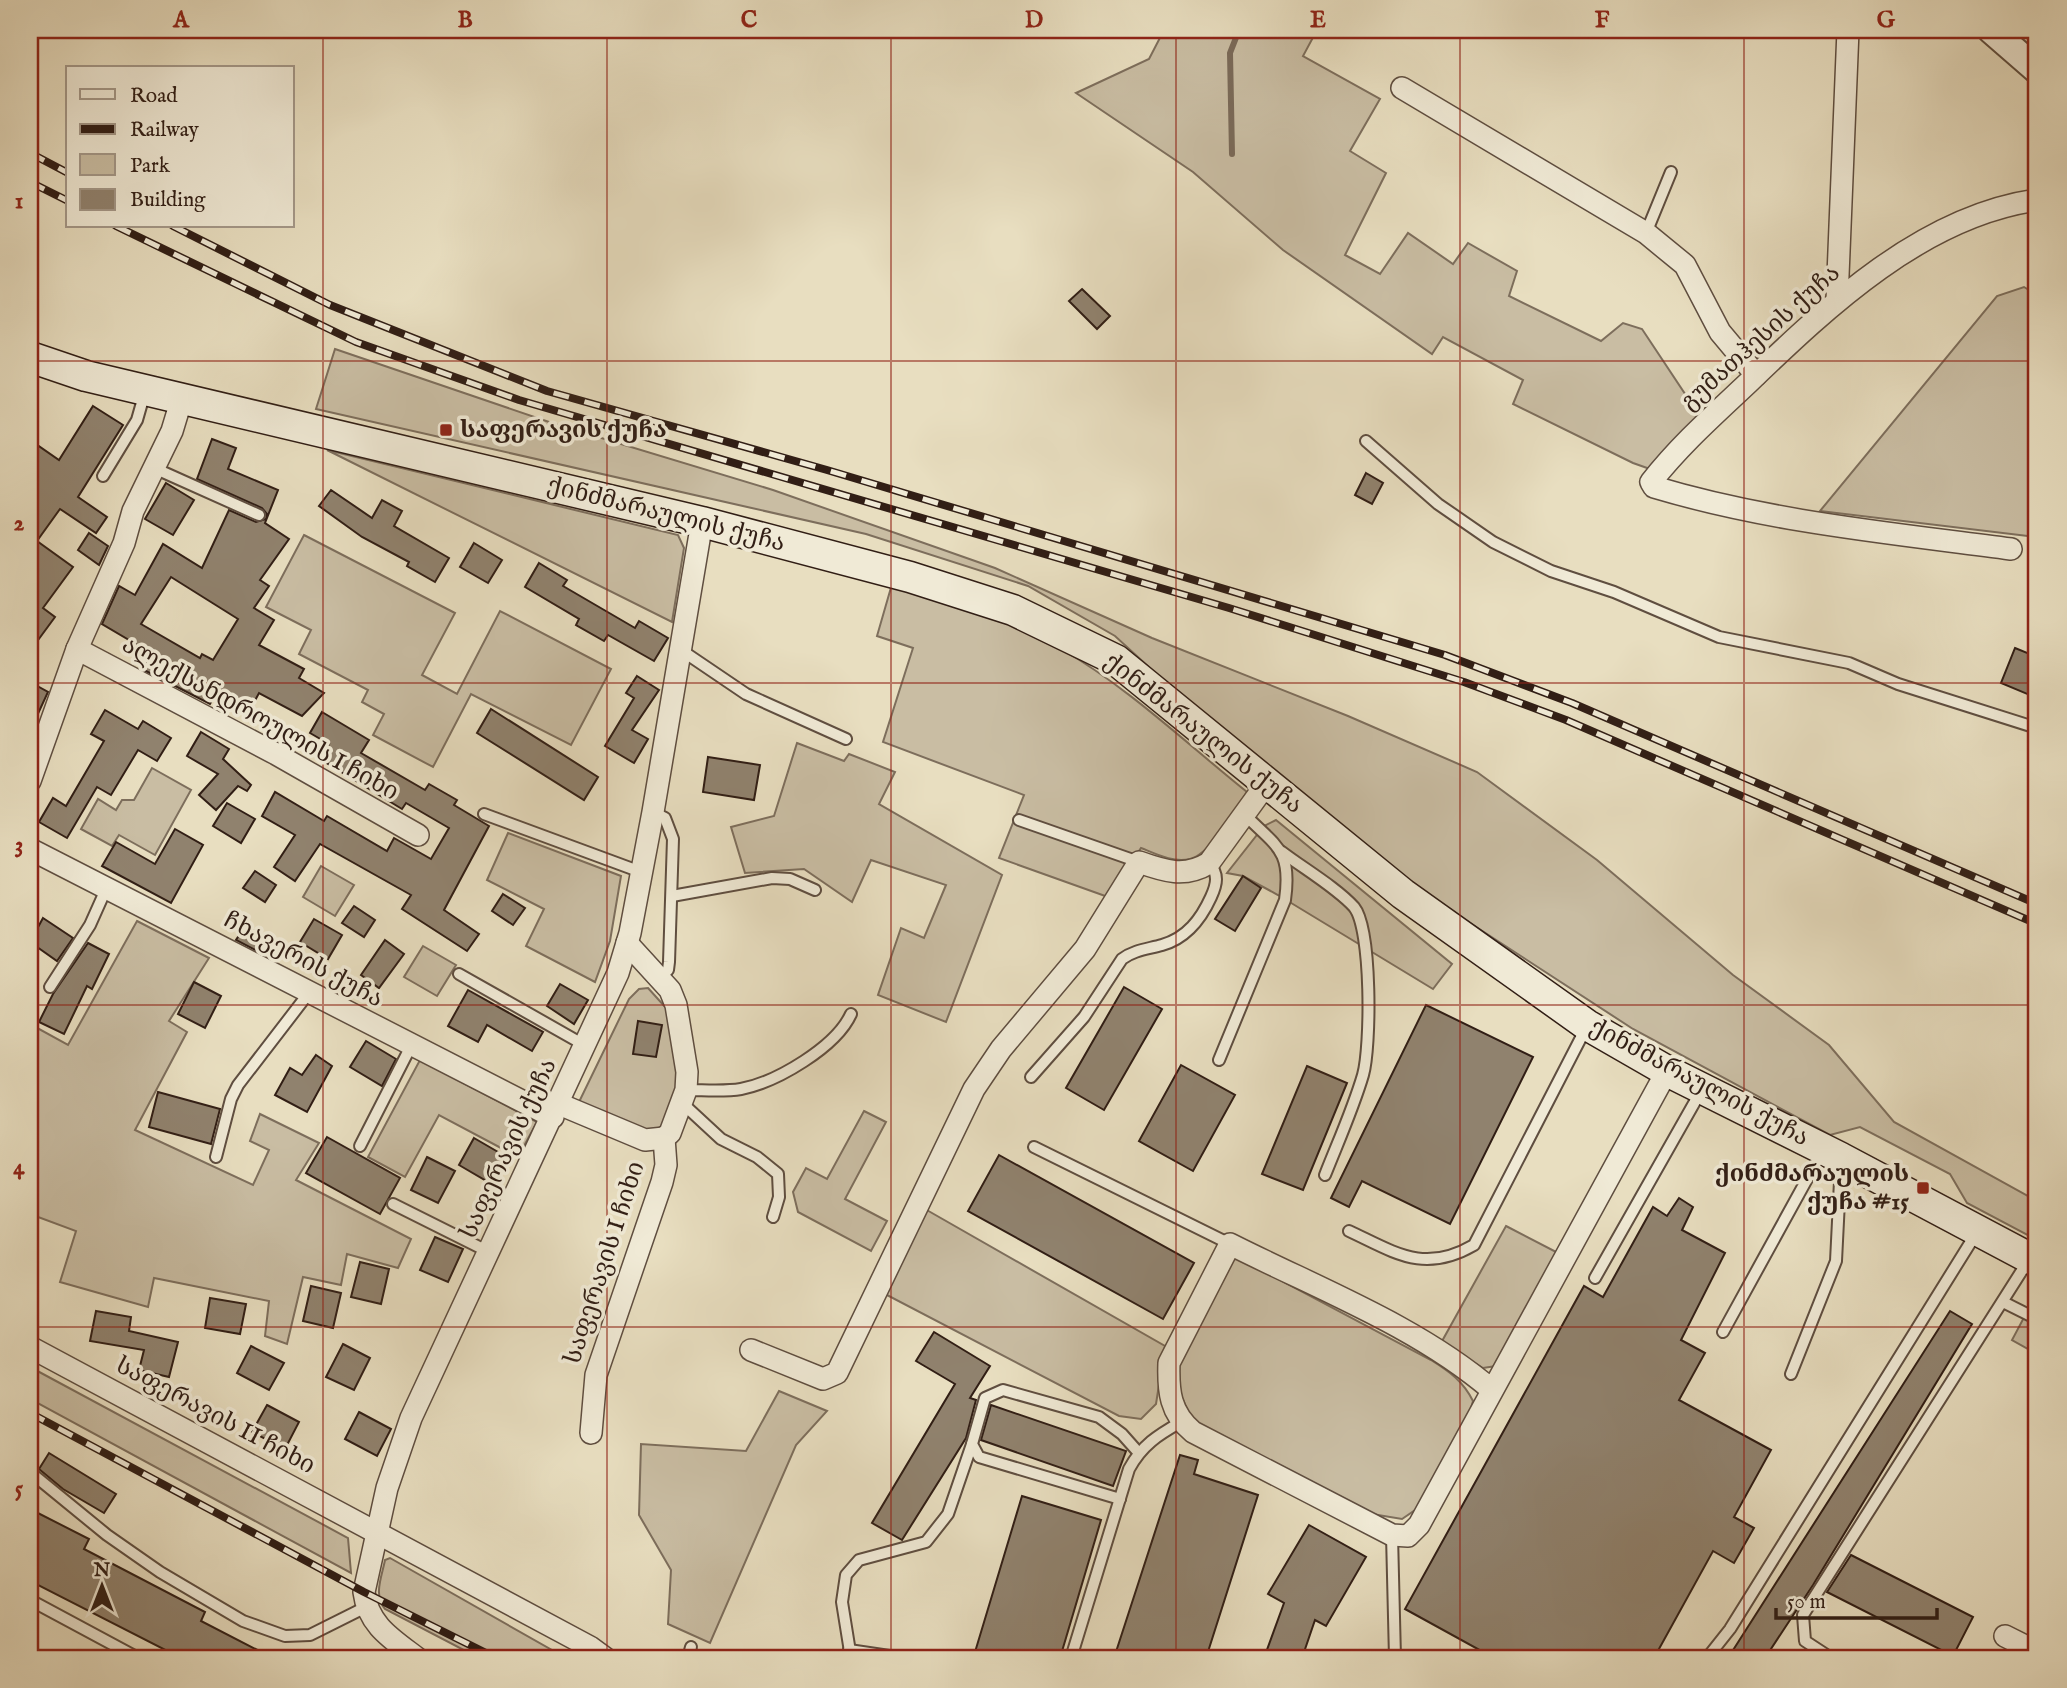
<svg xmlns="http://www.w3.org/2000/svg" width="2067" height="1688" font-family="'IM FELL English','Noto Serif Georgian',serif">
<rect width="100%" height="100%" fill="#e8dec0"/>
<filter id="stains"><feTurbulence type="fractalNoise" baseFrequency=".00286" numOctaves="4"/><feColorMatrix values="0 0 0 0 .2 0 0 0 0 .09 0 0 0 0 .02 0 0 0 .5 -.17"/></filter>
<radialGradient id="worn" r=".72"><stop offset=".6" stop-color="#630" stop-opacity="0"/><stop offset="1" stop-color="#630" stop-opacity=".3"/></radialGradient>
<g fill="#c9bda3" stroke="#7d6e5c" stroke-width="2">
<polygon points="1164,30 1317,30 1303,56 1380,99 1350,151 1386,173 1345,255 1380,274 1408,233 1453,264 1468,243 1517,271 1509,296 1601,341 1623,323 1642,329 1699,415 1650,469 1633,463 1513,404 1523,380 1443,337 1432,354 1283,250 1193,172 1076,93 1149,59"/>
<polygon points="2024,287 2037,295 2037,537 1820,511 1997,296"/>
<polygon points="335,349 555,424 773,490 995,568 1152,638 1348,716 1477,772 1597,860 1733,975 1829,1045 1894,1122 2037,1201 2037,1240 1967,1203 1950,1174 1860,1127 1830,1135 1633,1029 1424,893 1185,700 1115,636 1028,586 866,534 316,409"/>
<polygon points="327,450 678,535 684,548 672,622"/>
<polygon points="304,535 455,613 422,675 457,694 500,611 611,669 571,745 471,694 433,767 373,735 384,714 362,702 368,690 299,654 311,630 266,607"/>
<path d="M892,584C948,604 1009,620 1061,649C1128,687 1187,744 1247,792C1235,810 1211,854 1190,859C1173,863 1156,854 1141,848L1108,897L999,858L1024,795L883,742L913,648L877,636Z"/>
<polygon points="797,743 844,761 849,754 895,772 879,804 1002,875 946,1022 878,995 901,928 924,938 946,885 871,860 852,902 804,869 745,873 731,827 774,816"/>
<polygon points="152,768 191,790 155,855 119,835 112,846 81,829 98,799 116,810 122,800 134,800"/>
<polygon points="1276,820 1452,964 1433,989 1278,895 1243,876 1227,873 1264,826"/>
<polygon points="508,833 621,876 610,941 595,982 526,946 544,909 487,880"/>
<polygon points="321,866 354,885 335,916 303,897"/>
<polygon points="137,921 209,958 169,1021 187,1032 135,1130 253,1185 269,1150 250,1141 260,1114 319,1143 296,1180 411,1239 398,1268 347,1254 341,1285 303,1277 287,1344 265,1336 269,1301 154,1278 148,1307 60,1282 76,1231 30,1214 30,1148 36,1136 30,1133 30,1094 36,1079 30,1076 30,1024 68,1045"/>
<polygon points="423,946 456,965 437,996 404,977"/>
<polygon points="648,988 667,1009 680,1080 669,1123 653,1133 579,1102 629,999 639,989"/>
<polygon points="420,1060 537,1122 518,1157 439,1115 405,1177 368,1157"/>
<polygon points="864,1111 886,1122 845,1199 887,1221 871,1251 798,1212 793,1192 806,1168 827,1179"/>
<polygon points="925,1209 1165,1346 1156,1404 1141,1419 1119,1416 885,1294"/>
<polygon points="1506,1226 1560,1254 1496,1366 1483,1368 1441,1343"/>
<path d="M1233,1255L1431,1360C1450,1372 1463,1381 1473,1401L1470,1412L1418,1508L1402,1519L1366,1513L1197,1425C1182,1405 1171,1375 1180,1349C1188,1324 1219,1280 1233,1255Z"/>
<polygon points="2037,1293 2037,1354 2012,1340"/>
<polygon points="30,1367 348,1538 351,1573 30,1399"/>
<polygon points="779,1391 827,1411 796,1445 710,1643 668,1624 671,1570 639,1515 641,1444 746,1451"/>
<path d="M390,1558L566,1658H479L385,1609C373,1595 382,1576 385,1560Z"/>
</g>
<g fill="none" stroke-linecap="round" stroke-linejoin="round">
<polyline stroke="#7a6a59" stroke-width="6" points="1232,154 1230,53 1239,30"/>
</g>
<g fill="#90826e" stroke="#311e15" stroke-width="2" fill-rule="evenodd">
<polygon points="1082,289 1110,316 1097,329 1069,301"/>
<polygon points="93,406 123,425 78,497 107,517 96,533 60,509 37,541 73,567 43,608 55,617 30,651 30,440 59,460"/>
<path d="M212,439L236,448L228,469L278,490L265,523L289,539L260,580L269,586L254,608L274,620L259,645L304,669L299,678L324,693L302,716L259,693L252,706L219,688L210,704L142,669L151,653L102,624L119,586L135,595L163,544L202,568L229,510L256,522L266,519L267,514L262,508L197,479ZM171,577L238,619L213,660L202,654L200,658L141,624Z"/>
<polygon points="1366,473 1383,483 1372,504 1355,495"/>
<polygon points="166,483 194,500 173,535 145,519"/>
<polygon points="331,490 372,518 382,500 402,511 394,526 449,558 435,582 407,566 409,562 362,537 319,506"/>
<polygon points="89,533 108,546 99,565 78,550"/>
<polygon points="474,543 502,560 488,583 460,567"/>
<polygon points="539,563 567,580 563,586 635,628 639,621 668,638 654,661 608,635 604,641 576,625 579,619 525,587"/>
<polygon points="2015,648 2037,657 2037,698 2001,683"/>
<polygon points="637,676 659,690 632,730 648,739 634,763 605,746 634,698 626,693"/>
<polygon points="30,682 48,692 30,731"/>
<polygon points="491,709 598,777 584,800 477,733"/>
<polygon points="105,710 138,729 143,721 171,738 157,761 138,750 111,795 97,787 67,838 39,822 53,798 66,806 104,741 91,734"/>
<polygon points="322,712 369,740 361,753 425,790 429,784 457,800 454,805 489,826 444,910 479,934 467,951 402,909 411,895 320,844 295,881 274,867 295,835 262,816 275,792 324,821 327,816 387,851 394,838 431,859 449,828 406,803 402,809 320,759 329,744 310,733"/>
<polygon points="201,732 229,749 223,759 251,785 247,791 238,786 216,810 199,795 218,774 187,756"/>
<polygon points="708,757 760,765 754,800 703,792"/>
<polygon points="227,803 255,819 241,843 213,826"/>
<polygon points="175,829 203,845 171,903 102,866 116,842 155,864"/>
<polygon points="255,871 276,885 265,902 243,888"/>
<polygon points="1243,876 1261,888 1235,931 1215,919"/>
<polygon points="503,894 525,908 513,925 492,911"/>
<polygon points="354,906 375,920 364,937 342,923"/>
<polygon points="43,918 73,938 57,961 30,942"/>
<polygon points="314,919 342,935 328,959 300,942"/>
<polygon points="246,925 268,939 259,952 236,940"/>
<polygon points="385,940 404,954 379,988 361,975"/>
<polygon points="88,943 109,954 92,989 87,986 64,1034 39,1022 53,994"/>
<polygon points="194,982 221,996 205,1028 178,1014"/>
<polygon points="560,984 588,1000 574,1024 547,1006"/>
<polygon points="1124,987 1162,1009 1104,1110 1066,1088"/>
<polygon points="468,990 543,1032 532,1051 487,1025 478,1042 448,1026"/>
<polygon points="1426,1005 1533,1057 1450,1224 1362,1181 1349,1207 1331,1198"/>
<polygon points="638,1021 662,1025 656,1057 633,1054"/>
<polygon points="366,1041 396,1059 382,1086 350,1067"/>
<polygon points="316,1055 332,1066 307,1112 275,1095 290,1068 302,1075"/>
<polygon points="1181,1065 1235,1095 1193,1171 1139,1141"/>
<polygon points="1307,1066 1347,1083 1303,1190 1262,1174"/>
<polygon points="158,1092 220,1109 211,1144 149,1127"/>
<polygon points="327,1137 400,1178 380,1214 306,1173"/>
<polygon points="474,1138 505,1156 490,1183 459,1165"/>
<polygon points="999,1155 1194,1263 1163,1319 968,1211"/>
<polygon points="427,1157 455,1171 438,1203 411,1190"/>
<polygon points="1679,1198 1693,1207 1682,1230 1725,1253 1681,1340 1705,1353 1679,1400 1771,1450 1734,1517 1754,1528 1734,1563 1713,1551 1654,1658 1494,1658 1405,1609 1584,1286 1603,1297 1653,1207 1667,1216"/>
<polygon points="435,1237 463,1249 448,1282 420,1270"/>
<polygon points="360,1262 389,1269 381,1304 351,1297"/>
<polygon points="311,1286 341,1293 333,1328 303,1321"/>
<polygon points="210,1298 246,1304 240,1334 205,1328"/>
<polygon points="96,1311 131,1317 129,1331 178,1342 169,1377 139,1370 144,1350 90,1341"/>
<polygon points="1950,1311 1972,1324 1813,1585 1765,1658 1728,1658"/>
<polygon points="934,1332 990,1366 970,1398 976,1400 966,1438 902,1540 872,1523 955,1384 916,1361"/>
<polygon points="343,1344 370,1358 354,1390 326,1377"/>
<polygon points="251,1346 284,1363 269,1390 237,1373"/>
<polygon points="267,1405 299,1422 285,1449 252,1432"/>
<polygon points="991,1405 1126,1451 1113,1486 981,1440"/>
<polygon points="359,1412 391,1429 377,1456 345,1439"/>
<polygon points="49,1453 116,1494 104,1513 63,1489 39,1469"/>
<polygon points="1180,1455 1198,1460 1194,1474 1258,1495 1206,1658 1114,1658"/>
<polygon points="1022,1496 1101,1520 1060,1658 994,1658 975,1652"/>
<polygon points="30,1509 89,1539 84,1549 205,1612 201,1621 273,1658 181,1658 30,1581"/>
<polygon points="1309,1525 1366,1557 1326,1626 1315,1620 1302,1658 1264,1658 1284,1603 1268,1594"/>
<polygon points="1851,1555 1973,1617 1953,1656 1827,1592"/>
</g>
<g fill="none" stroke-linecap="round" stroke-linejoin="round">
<g stroke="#5f4e40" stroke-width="14">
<g id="service">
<polyline points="1646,233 1671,172"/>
<polyline points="1366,441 1438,504 1493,542 1551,571 1614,592 1719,637 1849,663 1898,684 2037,728"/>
<polyline points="154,468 259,515"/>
<polyline points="103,476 137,420 145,392"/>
<polyline points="681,650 746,694 846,739"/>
<polyline points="653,812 665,818 673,839 669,962 668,970 659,977"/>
<polyline points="484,814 641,872"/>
<polyline points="1019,820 1139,862"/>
<path d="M1282,852C1303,868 1337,888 1354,907C1372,929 1371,1047 1363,1075C1353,1109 1338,1142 1325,1175"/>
<polyline points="672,896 772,878 790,879 815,890"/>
<polyline points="459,974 586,1046"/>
<polyline points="50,987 90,925 107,887"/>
<path d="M1219,1060L1285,900C1292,850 1277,847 1244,814"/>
<path d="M1031,1077L1084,1017L1122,959C1134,950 1148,949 1162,945C1187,938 1201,919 1211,897C1217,884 1219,874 1209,863"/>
<path d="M686,1090C704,1090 724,1092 741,1089C777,1082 836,1047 851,1014"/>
<polyline points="681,1102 721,1139 757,1157 778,1174 779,1197 773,1217"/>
<polyline points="360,1146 411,1046"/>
<polyline points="1034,1147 1230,1244"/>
<polyline points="216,1157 231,1099 238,1085 308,994"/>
<polyline points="393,1204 489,1252"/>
<path d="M1349,1231C1396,1253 1424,1274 1474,1245L1586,1028"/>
<polyline points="1595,1278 1701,1091"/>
<polyline points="2003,1302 2037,1319"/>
<polyline points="1723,1332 1823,1150"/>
<polyline points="1791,1374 1836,1261 1841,1161"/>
<polyline points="30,1472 107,1535 160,1572 243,1621 285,1636 310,1635 366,1607"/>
<polyline points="1120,1499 979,1457 972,1444 985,1398 1003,1390 1099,1417 1122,1434 1138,1452"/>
<polyline points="1392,1535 1395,1658"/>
<polyline points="30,1600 138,1658"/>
<polyline points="849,1650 903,1658"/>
<polyline points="688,1658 691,1647"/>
<polyline points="851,1658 842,1602 846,1575 859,1560 926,1542 948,1514 972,1444"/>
<path d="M1071,1658L1129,1469C1142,1445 1158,1435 1181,1422"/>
<polyline points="1707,1658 1730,1629 1977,1232"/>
<polyline points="1831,1658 1805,1641 1803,1615 2028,1261"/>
</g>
</g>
<g stroke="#5f4e40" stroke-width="24">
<g id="minor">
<polyline points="1402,88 1646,233 1685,265 1720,332 1756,375"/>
<polyline points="1837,300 1848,30"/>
<path d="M2011,549C1891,533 1771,522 1654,487L1651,482C1680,445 1714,415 1748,383C1828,306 1923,216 2037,200"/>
<polyline points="77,649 276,754 418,835"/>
<polyline points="30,781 77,649 124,543 133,511 172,431 182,398"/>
<polyline points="30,849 553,1117"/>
<polyline points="627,943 670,990 676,1005 687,1072 686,1090 670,1133 664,1138"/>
<polyline points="559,1104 645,1140 664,1138"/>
<polyline points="30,1347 590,1647 605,1658"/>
<path d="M751,1350L823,1379L837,1373L974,1089L1001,1049L1085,949L1139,862C1164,871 1185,878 1209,863L1267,783"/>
<path d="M1492,1390C1417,1326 1319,1289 1230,1244L1169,1363C1168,1391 1170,1413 1193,1432L1392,1535L1408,1536L1419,1525L1667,1071"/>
<polyline points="591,1433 596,1375 662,1182 666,1165 664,1138"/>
<polyline points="2005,1636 2037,1652"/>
<path d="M417,1658C392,1639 368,1625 364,1592L387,1488L411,1418L618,973L630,933L653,812L702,522"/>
</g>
</g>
<g stroke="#5f4e40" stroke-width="30">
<polyline id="tertiary" points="1991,30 2037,70"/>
</g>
<g stroke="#311e15" stroke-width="33">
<polyline id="secondary" points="30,357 86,376 702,522 910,577 1013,610 1116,660 1403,894 1587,1025 1667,1071 1841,1158 2037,1262"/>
</g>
<use href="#service" stroke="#f0ead6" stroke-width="10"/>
<use href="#minor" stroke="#f0ead6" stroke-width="21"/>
<use href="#tertiary" stroke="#f0ead6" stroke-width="26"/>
<use href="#secondary" stroke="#f0ead6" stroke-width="30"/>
<g stroke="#311e15" stroke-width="8">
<g id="rail">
<polyline points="30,153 68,173"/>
<polyline points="30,182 68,201"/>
<polyline points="116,226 356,342 519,400 1229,608 1464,682 1566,720 2037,924"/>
<polyline points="173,226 330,305 547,391 827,470 1445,655 1572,703 2037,904"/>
<polyline points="30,1413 364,1592 496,1658"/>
</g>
</g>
<use href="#rail" stroke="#f0ead6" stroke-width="5" stroke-dasharray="16" stroke-linecap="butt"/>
</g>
<path fill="none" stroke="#8f2418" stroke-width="2" stroke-opacity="0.55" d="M323,30V1658M607,30V1658M891,30V1658M1176,30V1658M1460,30V1658M1744,30V1658M30,361H2037M30,683H2037M30,1005H2037M30,1327H2037"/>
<g fill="#8f2418" stroke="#f0ead6" stroke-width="2.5">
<rect x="439" y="423" width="14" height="14" rx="3.5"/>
<rect x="1916" y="1181" width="14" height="14" rx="3.5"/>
</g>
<g text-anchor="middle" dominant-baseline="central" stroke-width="7" stroke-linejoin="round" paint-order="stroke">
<g font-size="24" fill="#311e15" stroke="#f0ead6">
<text transform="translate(1761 338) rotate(-42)">გუმათჰესის ქუჩა</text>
<text transform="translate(666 515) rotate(14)">ქინძმარაულის ქუჩა</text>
<text transform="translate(260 719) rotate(29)">ალექსანდროულის I ჩიხი</text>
<text transform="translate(1203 734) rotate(38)">ქინძმარაულის ქუჩა</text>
<text transform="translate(303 960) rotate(28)">ჩხავერის ქუჩა</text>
<text transform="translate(1699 1083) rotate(28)">ქინძმარაულის ქუჩა</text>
<text transform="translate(509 1149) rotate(-65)">საფერავის ქუჩა</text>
<text transform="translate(605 1263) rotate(-72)">საფერავის I ჩიხი</text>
<text transform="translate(215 1416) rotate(28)">საფერავის II ჩიხი</text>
</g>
<g font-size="24" font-weight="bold" fill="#311e15" stroke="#f0ead6" text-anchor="start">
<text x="460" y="430">საფერავის ქუჩა</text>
<text x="1909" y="1174" text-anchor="end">ქინძმარაულის<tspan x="1909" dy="28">ქუჩა #15</tspan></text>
</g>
</g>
<rect width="2067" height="1688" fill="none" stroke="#e8dec0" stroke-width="77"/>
<rect x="66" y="66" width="228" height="161" fill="#f0ead6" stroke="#a49889" stroke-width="2"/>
<rect x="80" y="89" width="35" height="10" fill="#f0ead6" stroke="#a49889" stroke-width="2"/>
<text x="130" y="102" font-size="21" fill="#311e15">Road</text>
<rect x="80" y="124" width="35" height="10" fill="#311e15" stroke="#a49889" stroke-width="2"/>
<text x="130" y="136" font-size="21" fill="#311e15">Railway</text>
<rect x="80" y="154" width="35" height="21" fill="#c9bda3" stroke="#a49889" stroke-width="2"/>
<text x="130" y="172" font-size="21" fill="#311e15">Park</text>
<rect x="80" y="189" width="35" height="21" fill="#90826e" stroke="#a49889" stroke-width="2"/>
<text x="130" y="206" font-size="21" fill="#311e15">Building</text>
<g transform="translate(102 1586)" stroke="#f0ead6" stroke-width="5" paint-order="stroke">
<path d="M0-5L12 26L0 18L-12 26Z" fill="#311e15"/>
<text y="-10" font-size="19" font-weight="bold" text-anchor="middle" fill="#311e15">N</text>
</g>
<path d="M1776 1608v10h161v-10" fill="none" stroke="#311e15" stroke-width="3.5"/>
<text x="1787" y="1608" font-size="21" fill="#311e15" stroke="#f0ead6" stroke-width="5" paint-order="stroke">50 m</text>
<rect x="38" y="38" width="1990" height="1612" fill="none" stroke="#8f2418" stroke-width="2.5"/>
<g font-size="23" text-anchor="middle" font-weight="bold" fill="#8f2418">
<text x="181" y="27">A</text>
<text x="465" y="27">B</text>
<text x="749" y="27">C</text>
<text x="1034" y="27">D</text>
<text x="1318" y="27">E</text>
<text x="1602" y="27">F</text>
<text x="1886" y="27">G</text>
<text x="19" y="208">1</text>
<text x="19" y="530">2</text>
<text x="19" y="852">3</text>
<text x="19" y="1174">4</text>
<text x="19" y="1496">5</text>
</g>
<rect width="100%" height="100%" filter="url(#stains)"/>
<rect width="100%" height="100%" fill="url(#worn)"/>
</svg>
